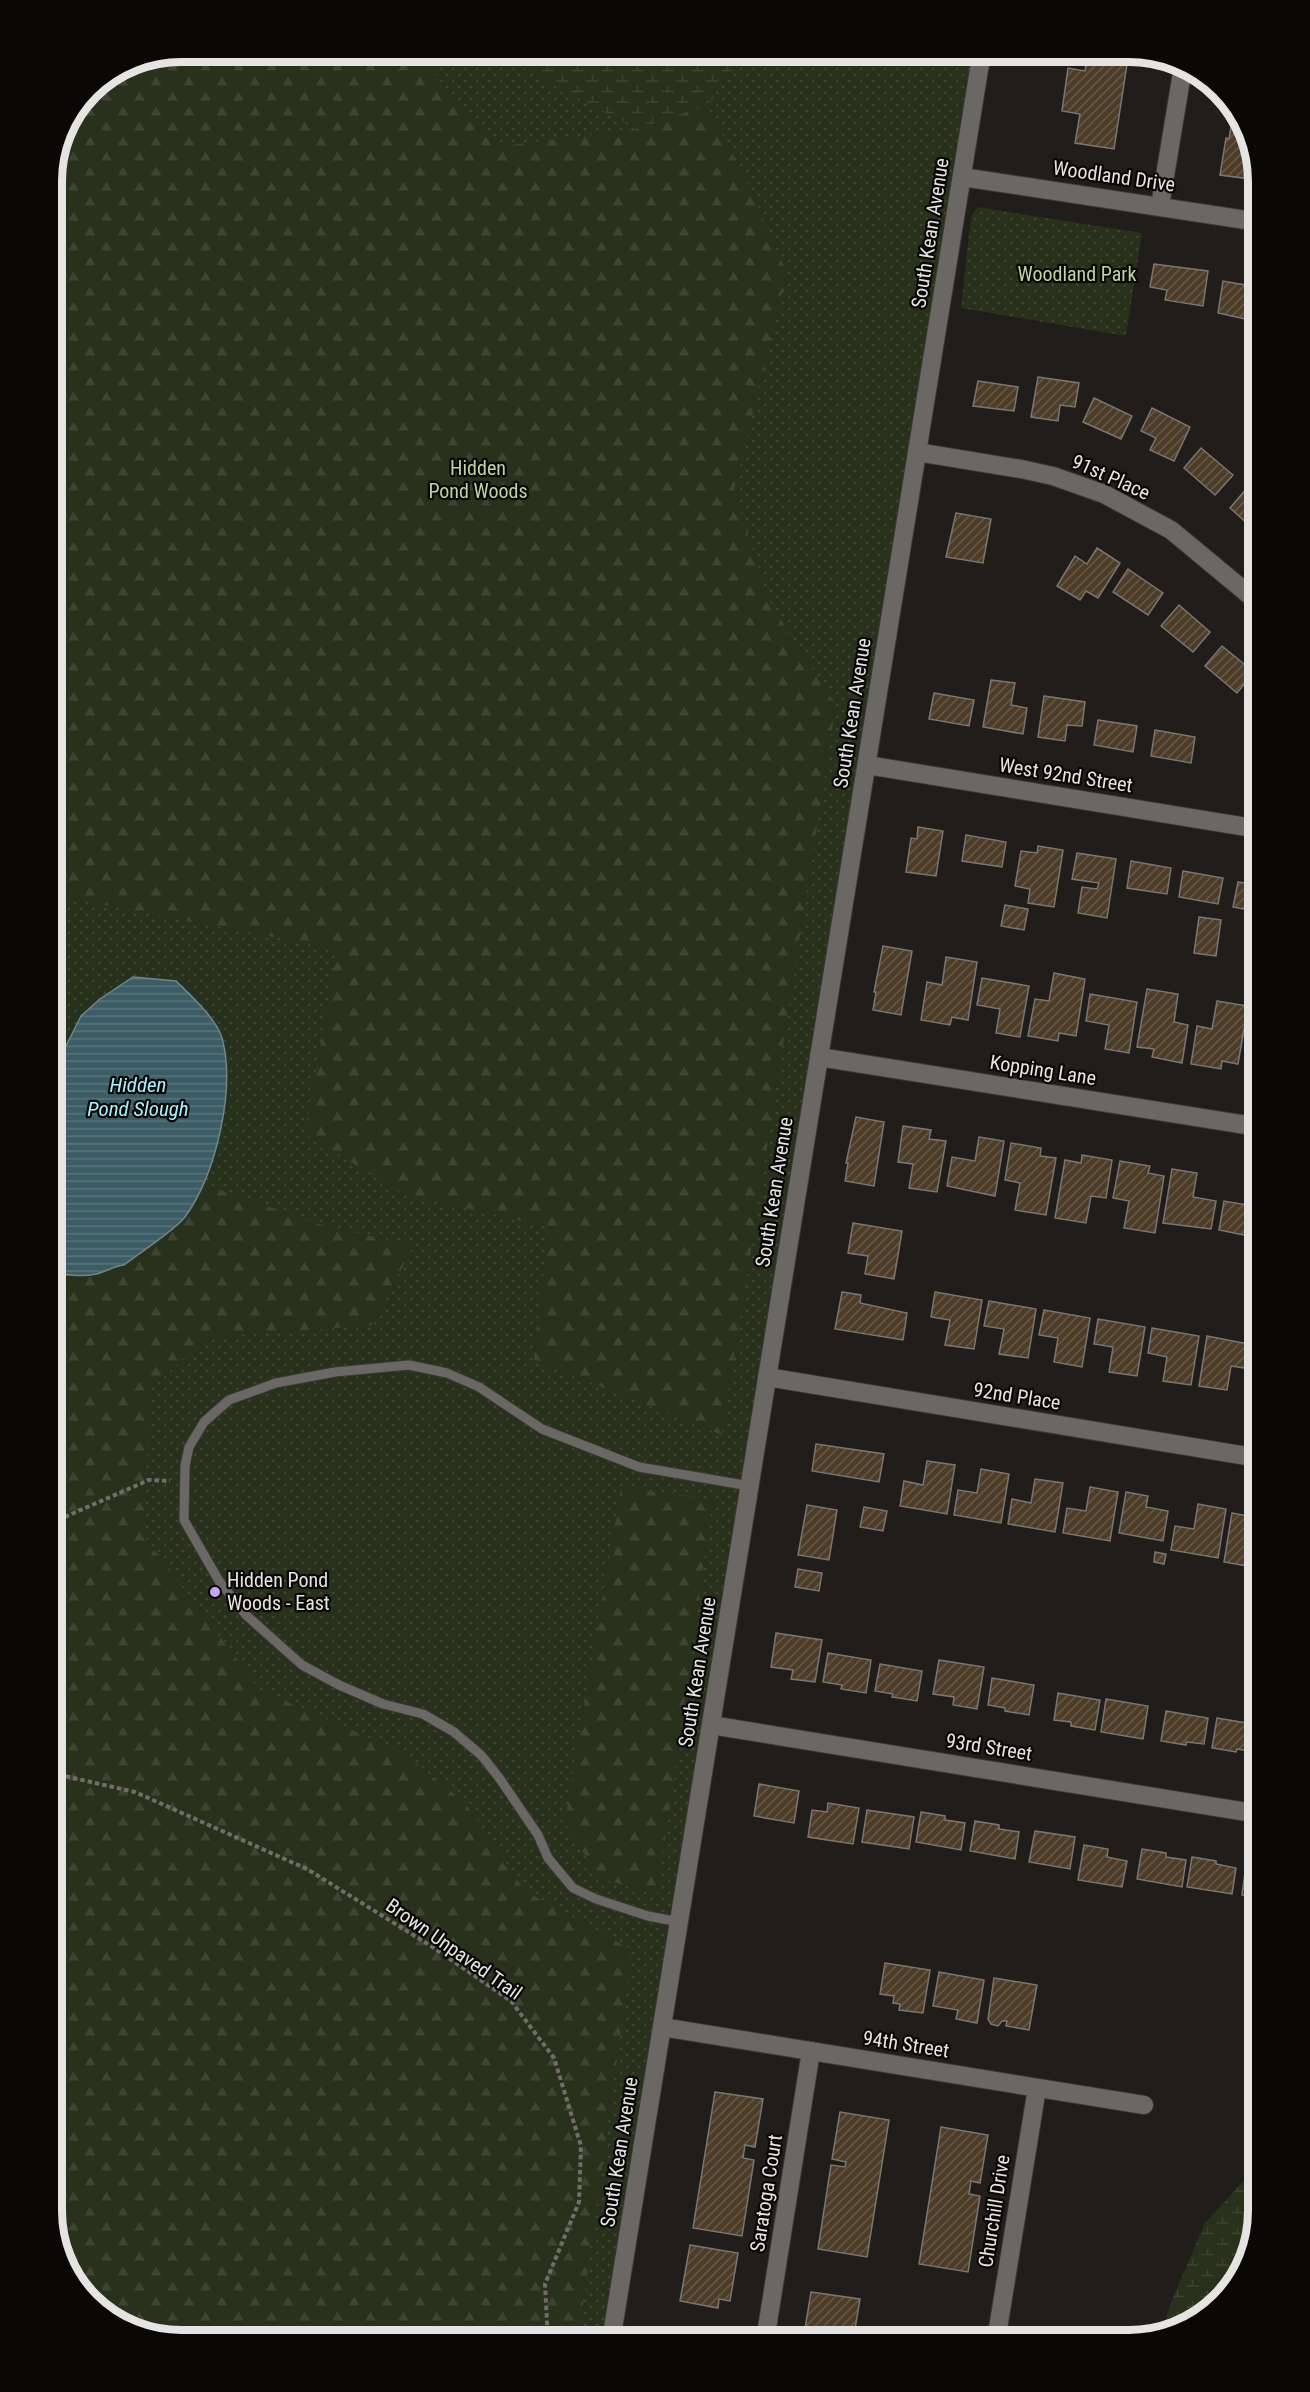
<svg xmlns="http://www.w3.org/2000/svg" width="1310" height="2392" font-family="'Roboto Condensed',sans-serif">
<defs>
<pattern id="green-dots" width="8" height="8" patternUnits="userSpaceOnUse" patternTransform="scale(1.5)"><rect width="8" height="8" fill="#28311c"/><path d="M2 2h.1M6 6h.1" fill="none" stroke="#3d4532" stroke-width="1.8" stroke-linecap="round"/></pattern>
<pattern id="forest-firs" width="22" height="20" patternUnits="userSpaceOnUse" patternTransform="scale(1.5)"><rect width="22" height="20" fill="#28311c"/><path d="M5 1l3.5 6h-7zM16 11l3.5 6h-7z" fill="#3d4532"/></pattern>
<pattern id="wetland-marsh" width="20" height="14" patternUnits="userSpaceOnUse" patternTransform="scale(1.5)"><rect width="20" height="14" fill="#28311c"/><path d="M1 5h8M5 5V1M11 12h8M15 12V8" fill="none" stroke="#3d4532"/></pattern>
<pattern id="water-rules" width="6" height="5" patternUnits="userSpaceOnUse" patternTransform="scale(1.5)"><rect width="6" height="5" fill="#3c5d65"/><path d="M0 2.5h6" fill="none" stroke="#58747b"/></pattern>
<pattern id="building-hatch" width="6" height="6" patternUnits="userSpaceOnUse" patternTransform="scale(1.5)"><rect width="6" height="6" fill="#4d3d28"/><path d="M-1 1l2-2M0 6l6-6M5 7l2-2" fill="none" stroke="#675947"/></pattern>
</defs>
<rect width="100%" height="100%" fill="#211d1b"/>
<g fill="url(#green-dots)">
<polygon points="180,51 980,51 613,2341 172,2341 108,2319 61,2262 51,2212 51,172 61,130 89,89 131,61"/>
<polygon points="977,207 1142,233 1126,336 961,308 971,217"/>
</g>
<g fill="url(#forest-firs)">
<polygon points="180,51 415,51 497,147 637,129 707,105 743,174 787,273 734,490 769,601 836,705 722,1435 534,1360 549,1227 405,1195 305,1134 337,949 51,895 51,172 61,130 89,89 131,61"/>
<polygon points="202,1184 319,1224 413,1246 373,1325 206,1338 150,1390 143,1535 260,1690 402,1752 465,1803 525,1891 632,1950 578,2341 172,2341 108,2319 61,2262 51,2212 51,1272 63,1275 96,1274 114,1266 184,1218"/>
<polygon points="621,1488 713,1499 657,1895 599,1878 565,1822"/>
</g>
<g fill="url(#wetland-marsh)">
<polygon points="511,51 747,51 707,105 637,129 527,71"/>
<polygon points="1259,2164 1259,2212 1237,2284 1180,2331 1162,2335 1169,2307 1205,2223"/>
</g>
<path fill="url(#water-rules)" stroke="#6f868a" stroke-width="1.5" d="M133,977L176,981C190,995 216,1018 222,1038C236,1089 216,1174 185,1217C175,1230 138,1254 124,1265C113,1266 106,1272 96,1274C82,1277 65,1275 51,1272V1076L81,1016L100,999Z"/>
<g fill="url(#building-hatch)" stroke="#7a7773" stroke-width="1.5">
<polygon points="1088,51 1129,51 1114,149 1075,143 1080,114 1062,111 1068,68 1085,71"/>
<polygon points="1232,120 1242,122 1249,130 1259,180 1220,175 1226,138 1229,139"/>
<polygon points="1154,264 1208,271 1203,306 1165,300 1167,290 1150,287"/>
<polygon points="1247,276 1259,278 1259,322 1218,313 1223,281 1246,285"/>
<polygon points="1038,377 1079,383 1075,407 1060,405 1058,421 1031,417"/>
<polygon points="978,381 1018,387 1014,411 973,406"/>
<polygon points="1094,398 1132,416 1121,439 1083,422"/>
<polygon points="1152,408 1190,427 1174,461 1150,450 1156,438 1141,431"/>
<polygon points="1201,448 1233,475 1215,495 1184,468"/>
<polygon points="1247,488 1257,496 1259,494 1259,534 1230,508"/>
<polygon points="956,513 991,519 983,563 946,557"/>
<polygon points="1097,548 1120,563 1098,598 1086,591 1080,600 1057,586 1075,556 1087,564"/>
<polygon points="1128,569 1163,593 1148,615 1113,592"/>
<polygon points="1179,605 1210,632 1193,652 1161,626"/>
<polygon points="1222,646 1254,672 1237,693 1205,666"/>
<polygon points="991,680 1015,683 1011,705 1027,708 1023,734 983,727"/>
<polygon points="934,693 974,700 969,726 929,719"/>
<polygon points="1044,696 1085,702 1082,726 1067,725 1065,741 1038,737"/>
<polygon points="1098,720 1137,726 1133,752 1094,745"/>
<polygon points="1155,730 1195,737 1191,763 1151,756"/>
<polygon points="918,827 943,831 936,876 906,872 911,838 917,839"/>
<polygon points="966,835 1006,842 1002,867 962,861"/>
<polygon points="1038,846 1063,850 1054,907 1028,903 1030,889 1015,886 1021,851 1037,853"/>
<polygon points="1077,853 1116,859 1107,918 1078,913 1082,887 1097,889 1099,883 1072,879"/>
<polygon points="1131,861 1171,868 1167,894 1127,888"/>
<polygon points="1183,871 1223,878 1218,904 1179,897"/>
<polygon points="1238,882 1259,885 1259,912 1233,907"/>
<polygon points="1005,905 1028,909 1024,930 1001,926"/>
<polygon points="1199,917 1221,920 1216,956 1194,953"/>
<polygon points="883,946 912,951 901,1015 873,1010 876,992 874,992"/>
<polygon points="946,957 977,962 968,1020 952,1017 950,1025 921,1020 927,982 942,985"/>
<polygon points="1054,973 1085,979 1076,1036 1059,1033 1058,1041 1028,1036 1035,999 1049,1001"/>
<polygon points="982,978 1029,986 1020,1037 996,1033 1000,1009 977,1005"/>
<polygon points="1147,989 1178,994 1174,1022 1188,1025 1182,1063 1152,1057 1154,1049 1137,1047"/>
<polygon points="1090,994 1137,1002 1129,1053 1105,1049 1109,1025 1086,1021"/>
<polygon points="1217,1001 1248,1006 1238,1064 1222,1061 1221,1069 1191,1064 1197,1026 1212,1029"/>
<polygon points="1252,1034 1259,1035 1259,1075 1246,1072"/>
<polygon points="856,1117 884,1122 874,1186 845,1181 848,1163 846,1163"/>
<polygon points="903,1126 931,1130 929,1139 946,1141 937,1192 909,1188 913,1164 898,1162"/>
<polygon points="979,1137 1004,1141 995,1196 947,1186 952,1157 975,1161"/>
<polygon points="1011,1143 1041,1148 1040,1156 1056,1158 1046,1215 1015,1210 1020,1183 1005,1180"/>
<polygon points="1082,1155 1112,1160 1106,1198 1091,1196 1086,1223 1055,1218 1065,1160 1081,1163"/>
<polygon points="1120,1161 1150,1166 1148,1173 1164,1176 1155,1233 1124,1228 1129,1201 1113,1198"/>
<polygon points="1172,1169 1197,1173 1193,1197 1216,1201 1211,1229 1163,1223"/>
<polygon points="1251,1181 1259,1182 1259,1238 1219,1230 1224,1201 1247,1205"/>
<polygon points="853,1223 902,1231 894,1279 865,1274 868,1256 848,1253"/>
<polygon points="842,1292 861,1295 860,1303 907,1313 903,1340 835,1329"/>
<polygon points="935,1292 982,1300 974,1349 945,1345 950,1320 931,1317"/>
<polygon points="989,1301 1036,1309 1028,1358 999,1354 1004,1329 984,1326"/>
<polygon points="1044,1310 1090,1318 1082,1367 1054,1362 1058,1338 1039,1335"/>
<polygon points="1098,1319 1145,1327 1137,1376 1109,1372 1113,1347 1094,1344"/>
<polygon points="1152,1328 1199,1336 1191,1385 1163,1381 1167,1357 1148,1353"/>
<polygon points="1207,1336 1254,1345 1250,1369 1231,1366 1227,1390 1199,1386"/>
<polygon points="1259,1353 1259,1396 1252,1395"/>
<polygon points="816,1444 884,1454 879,1482 812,1471"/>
<polygon points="927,1461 955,1465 947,1514 900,1506 904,1481 923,1485"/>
<polygon points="981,1469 1009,1474 1001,1523 954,1515 958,1490 977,1493"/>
<polygon points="1035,1479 1063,1483 1055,1532 1008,1524 1012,1499 1031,1503"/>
<polygon points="1090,1487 1118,1492 1110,1541 1063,1533 1067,1508 1086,1511"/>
<polygon points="1126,1492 1148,1496 1146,1507 1168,1511 1163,1541 1119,1533"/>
<polygon points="1198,1504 1226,1509 1218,1558 1171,1550 1175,1526 1194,1529"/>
<polygon points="807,1505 837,1510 829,1560 798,1555"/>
<polygon points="864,1507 887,1511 883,1531 860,1527"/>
<polygon points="1232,1513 1259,1518 1256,1542 1259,1542 1259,1568 1224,1562"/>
<polygon points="1155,1552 1166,1554 1164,1564 1154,1562"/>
<polygon points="798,1569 822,1573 819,1591 795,1587"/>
<polygon points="776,1633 822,1640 815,1682 791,1679 793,1670 771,1667"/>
<polygon points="828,1653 871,1660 866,1693 841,1689 842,1685 823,1682"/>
<polygon points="939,1660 984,1667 977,1709 953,1705 954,1697 933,1694"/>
<polygon points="880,1664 922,1671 917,1701 892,1697 893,1694 875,1691"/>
<polygon points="992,1678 1034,1685 1029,1715 1005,1711 1005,1708 988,1705"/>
<polygon points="1058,1693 1100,1700 1095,1730 1071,1726 1071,1722 1054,1720"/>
<polygon points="1106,1699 1148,1706 1143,1739 1101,1732"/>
<polygon points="1166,1711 1208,1718 1204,1744 1186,1742 1186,1745 1161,1741"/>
<polygon points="1217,1718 1259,1725 1255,1752 1237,1749 1236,1752 1212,1748"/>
<polygon points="759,1784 799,1791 794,1823 754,1816"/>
<polygon points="828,1803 859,1808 853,1844 808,1837 812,1810 827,1812"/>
<polygon points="867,1810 914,1817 909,1849 862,1842"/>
<polygon points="921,1812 945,1816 945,1820 965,1823 961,1850 916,1842"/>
<polygon points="975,1821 999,1825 999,1829 1019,1832 1015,1859 970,1851"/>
<polygon points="1035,1831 1075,1837 1070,1869 1029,1862"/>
<polygon points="1084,1845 1108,1849 1107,1857 1127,1861 1122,1887 1078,1880"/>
<polygon points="1142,1849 1166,1853 1166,1857 1186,1860 1182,1887 1137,1879"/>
<polygon points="1192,1857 1216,1861 1216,1864 1236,1868 1232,1894 1187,1887"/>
<polygon points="1246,1865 1259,1867 1259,1898 1242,1895"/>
<polygon points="885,1963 930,1970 923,2013 899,2010 900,2004 893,2003 894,1996 880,1994"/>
<polygon points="939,1972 984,1980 977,2023 956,2019 958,2010 933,2006"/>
<polygon points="994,1978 1037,1985 1029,2030 1006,2026 1007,2021 1002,2021 998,2026 991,2024 988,2019"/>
<polygon points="715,2092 763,2099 755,2147 745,2145 743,2158 754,2160 742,2236 693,2228"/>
<polygon points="840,2112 889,2120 867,2257 818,2249 831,2165 845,2167 846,2162 832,2159"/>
<polygon points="941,2127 988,2135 980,2183 971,2181 969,2194 980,2196 968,2272 919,2264"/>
<polygon points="690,2245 738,2253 730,2301 719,2299 718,2308 680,2301"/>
<polygon points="811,2292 860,2299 853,2341 803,2341"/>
</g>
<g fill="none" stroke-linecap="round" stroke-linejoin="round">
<g stroke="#3b3836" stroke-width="11">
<polyline id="service" points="679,1922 648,1916 596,1899 573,1888 548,1858 538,1835 500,1779 482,1756 454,1732 423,1714 383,1704 339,1685 302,1665 246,1615 219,1581 184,1520 185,1466 189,1447 204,1422 229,1400 276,1383 335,1372 409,1365 447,1373 479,1387 542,1429 639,1467 750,1486"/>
</g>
<g stroke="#3b3836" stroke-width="20">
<g id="minor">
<polyline points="962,177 1259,222"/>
<polyline points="1160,206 1183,67"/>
<polyline points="917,452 1021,469 1053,476 1104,494 1171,530 1259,603"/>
<polyline points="867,765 1259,829"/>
<polyline points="819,1057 1259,1127"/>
<polyline points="767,1377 1259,1458"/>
<polyline points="711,1725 1259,1814"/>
<polyline points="662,2027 1144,2105"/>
<polyline points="765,2341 811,2051"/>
<polyline points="996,2341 1037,2088"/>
</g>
</g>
<g stroke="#3b3836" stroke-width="20">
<polyline id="tertiary" points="611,2341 982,51"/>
</g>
<g stroke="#716d6b" stroke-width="4" stroke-dasharray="4.5 3" stroke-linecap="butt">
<polyline points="51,1523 149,1480 170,1481"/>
<polyline points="51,1773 135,1792 307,1869 431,1946 511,2001 554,2058 581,2146 579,2202 545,2284 548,2341"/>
</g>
<use href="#service" stroke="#6b6764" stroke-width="9"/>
<use href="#minor" stroke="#6b6764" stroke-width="18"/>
<use href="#tertiary" stroke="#6b6764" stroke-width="18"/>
</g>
<circle fill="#c4a7f2" stroke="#090807" stroke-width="2" cx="215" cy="1592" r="6"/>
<g text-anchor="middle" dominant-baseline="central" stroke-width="4.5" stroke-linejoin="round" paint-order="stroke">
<g font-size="20" fill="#e6e4e2" stroke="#090807">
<text transform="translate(1114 176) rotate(8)">Woodland Drive</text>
<text transform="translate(930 233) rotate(-81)">South Kean Avenue</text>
<text transform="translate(1111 477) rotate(24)">91st Place</text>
<text transform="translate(852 713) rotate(-81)">South Kean Avenue</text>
<text transform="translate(1066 775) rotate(9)">West 92nd Street</text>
<text transform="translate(1043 1070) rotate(9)">Kopping Lane</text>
<text transform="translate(774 1192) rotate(-81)">South Kean Avenue</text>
<text transform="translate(1017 1396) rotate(9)">92nd Place</text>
<text transform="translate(697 1672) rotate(-81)">South Kean Avenue</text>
<text transform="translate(989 1747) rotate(9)">93rd Street</text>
<text transform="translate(454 1949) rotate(35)">Brown Unpaved Trail</text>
<text transform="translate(906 2044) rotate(9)">94th Street</text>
<text transform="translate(619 2152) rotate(-81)">South Kean Avenue</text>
<text transform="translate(766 2193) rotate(-81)">Saratoga Court</text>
<text transform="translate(994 2211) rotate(-81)">Churchill Drive</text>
</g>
<g font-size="20" fill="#bed4a3" stroke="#090807">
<text x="1077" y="274">Woodland Park</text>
<text x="478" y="468">Hidden<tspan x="478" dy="23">Pond Woods</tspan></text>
</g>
<g font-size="20" fill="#e6e4e2" stroke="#090807" text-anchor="start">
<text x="227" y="1580">Hidden Pond<tspan x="227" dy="23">Woods - East</tspan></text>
</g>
<g font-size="21" font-style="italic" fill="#abeffe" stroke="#090807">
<text x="138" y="1085">Hidden<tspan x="138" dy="24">Pond Slough</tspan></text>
</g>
</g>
<path d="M0 0H1310V2392H0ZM181 62H1129A119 119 0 0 1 1248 181V2211A119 119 0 0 1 1129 2330H181A119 119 0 0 1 62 2211V181A119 119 0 0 1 181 62Z" fill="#090807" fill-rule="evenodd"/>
<path fill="none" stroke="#e6e4e2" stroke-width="8" d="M181 62H1129A119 119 0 0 1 1248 181V2211A119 119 0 0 1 1129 2330H181A119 119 0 0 1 62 2211V181A119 119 0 0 1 181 62Z"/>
</svg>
